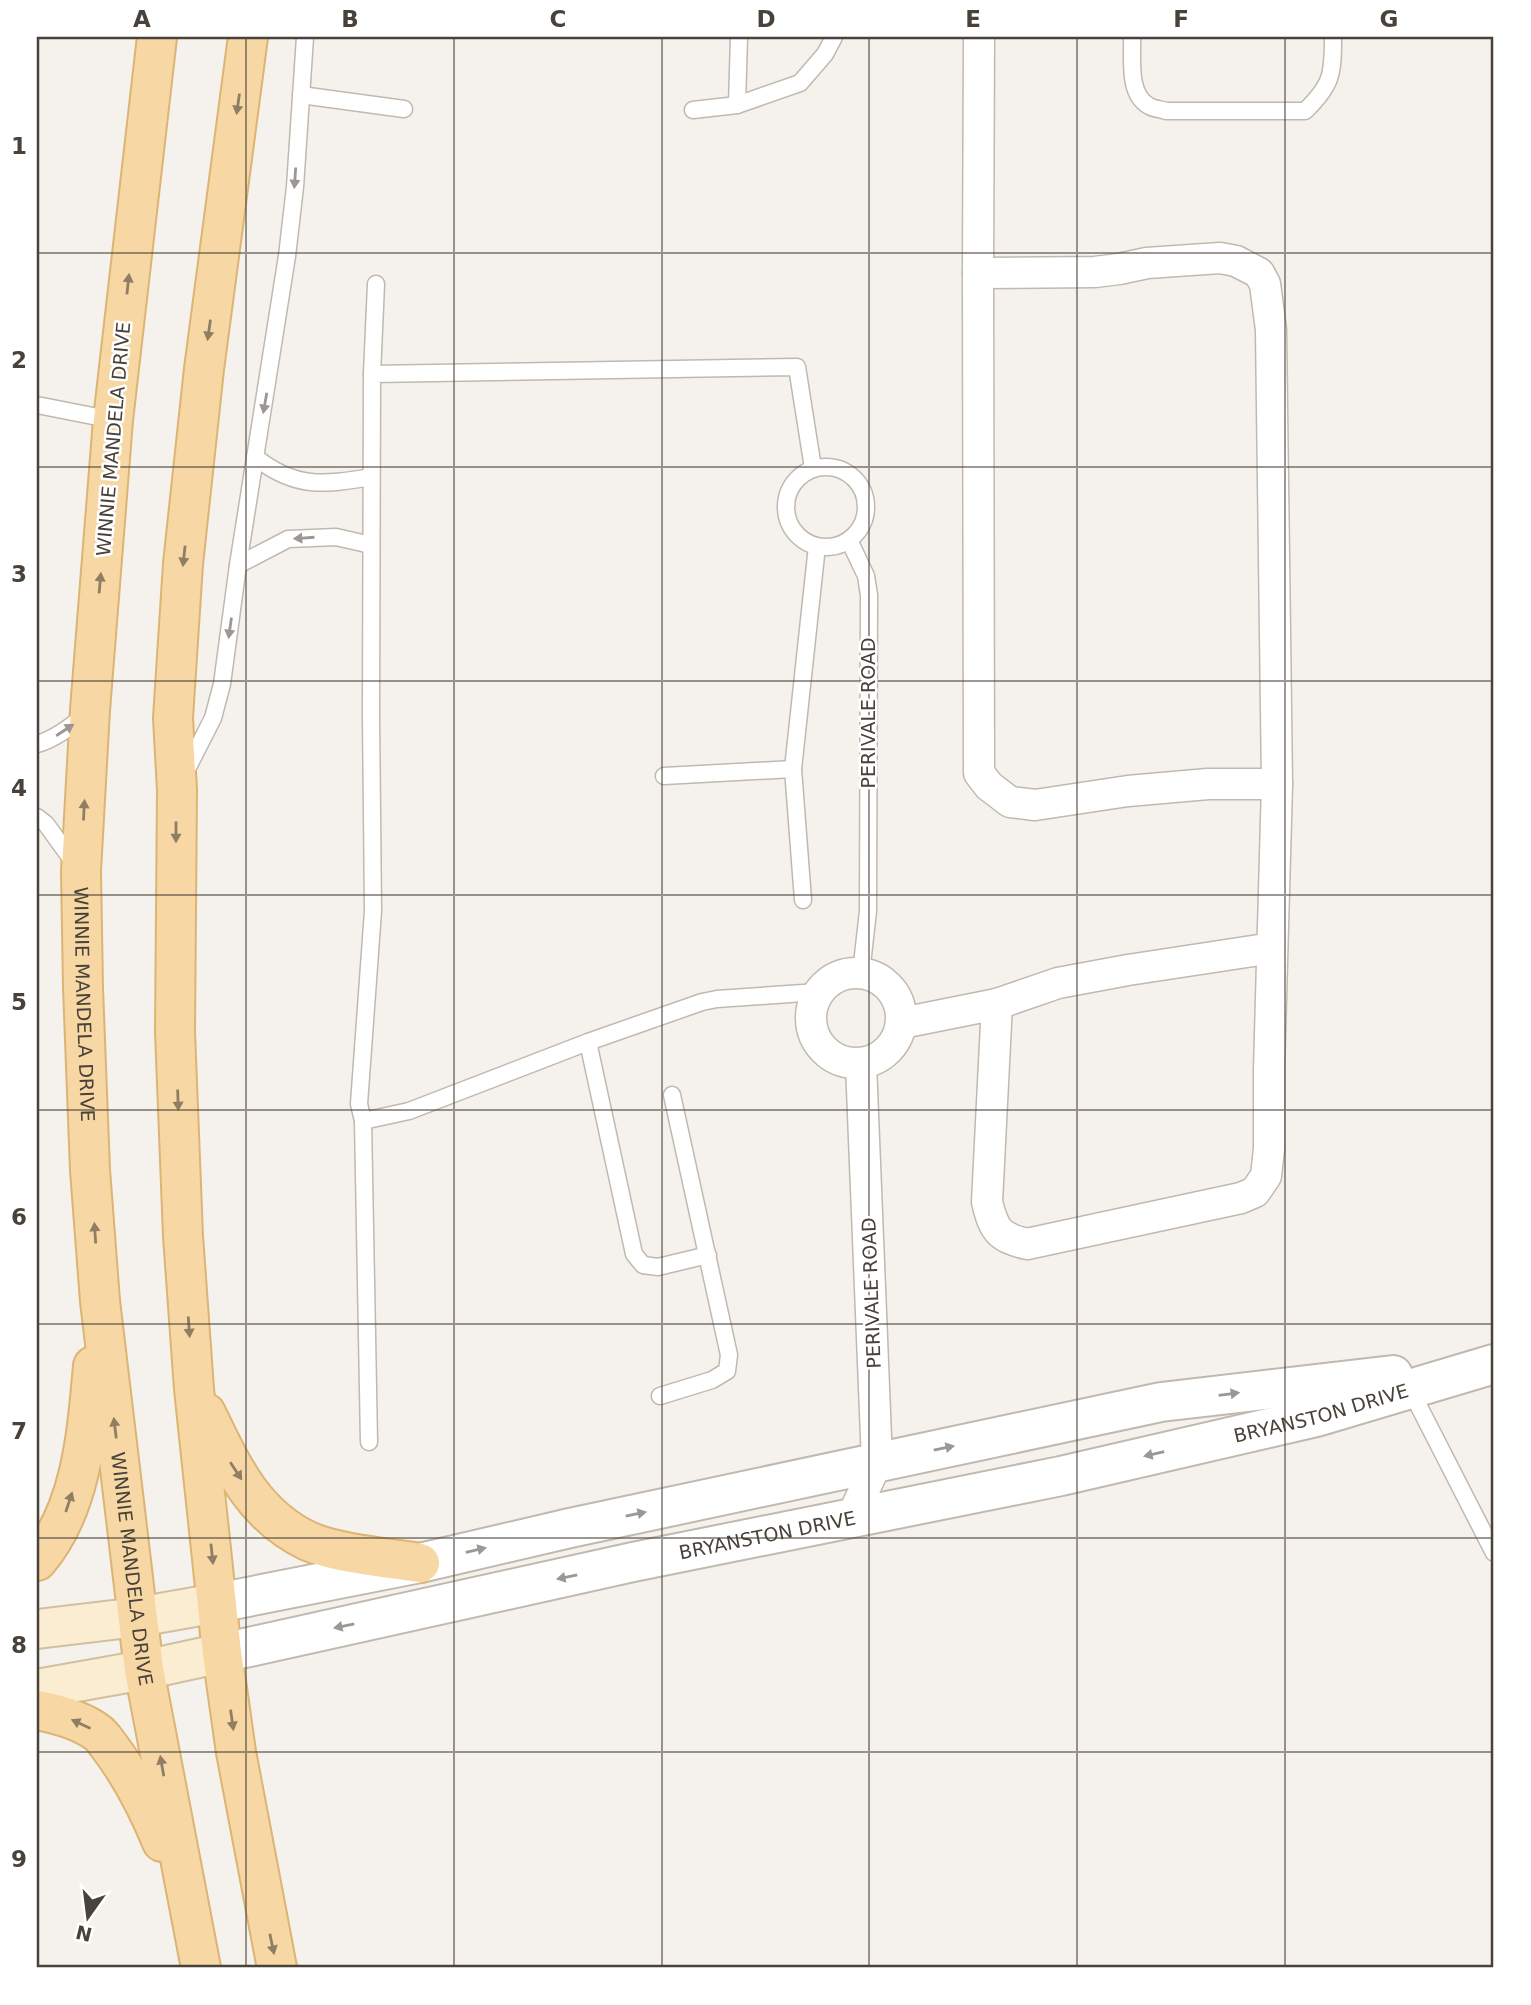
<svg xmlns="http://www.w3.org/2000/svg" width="1531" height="2005" font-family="'DejaVu Sans',sans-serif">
<rect width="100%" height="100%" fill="#f5f2ed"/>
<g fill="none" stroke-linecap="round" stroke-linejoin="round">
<g stroke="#c0b9af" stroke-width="19">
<g id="service">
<path d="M1132,37C1133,58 1127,94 1149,106C1154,109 1161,109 1166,111H1305C1332,85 1333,74 1333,37"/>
<polyline points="301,95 404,109"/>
<polyline points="737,105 739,37"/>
<polyline points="693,110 737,105 800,83 825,54 834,37"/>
<polyline points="372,374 376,284"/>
<polyline points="37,405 113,420"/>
<path d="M255,457C295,489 324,485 371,477"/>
<circle cx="826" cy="507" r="40"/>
<polyline points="813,468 797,367 372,374 371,716 373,911 359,1104 363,1121 409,1111 588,1042 702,1002 717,999 818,992"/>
<polyline points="849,540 866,576 869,595 868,911 861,973"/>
<polyline points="238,565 288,539 336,537 371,545"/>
<path d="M37,744C55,739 71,726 85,715"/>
<polyline points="185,773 213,718 222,684 238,565 287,256 295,187 305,37"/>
<polyline points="664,776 793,769"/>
<polyline points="37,817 46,824 75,864"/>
<polyline points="803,900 793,769 817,546"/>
<polyline points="588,1042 634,1254 643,1265 658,1267 708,1255"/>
<polyline points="363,1121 369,1442"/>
<polyline points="1410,1389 1494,1553"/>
<polyline points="660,1396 712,1380 727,1371 729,1355 672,1095"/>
</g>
</g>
<g stroke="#c0b9af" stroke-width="33">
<g id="minor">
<polyline points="978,273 979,773 989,786 1010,802 1035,805 1128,791 1208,784 1277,784"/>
<circle cx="856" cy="1018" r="45"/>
<polyline points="997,1004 1058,983 1128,970 1272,948"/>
<path d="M902,1023L997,1004L987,1202C994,1230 998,1237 1027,1244L1241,1198L1255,1192L1266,1176L1269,1149V1070L1277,784L1271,330L1265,284L1259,273L1236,261L1220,258L1147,263L1119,269L1095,272L978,273L979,37"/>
<polyline points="852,1517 877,1462 861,1064"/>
</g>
</g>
<g stroke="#c0b9af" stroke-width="42">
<g id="tertiary">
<polyline points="217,1603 420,1563 570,1528 1161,1402 1393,1375"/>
<path id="s1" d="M222,1653L633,1562L1061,1476L1316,1417L1494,1364"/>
</g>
</g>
<g stroke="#d1c0a0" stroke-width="42">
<g id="secondary">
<polyline points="37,1629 138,1617 217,1603"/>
<polyline points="37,1689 144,1670 222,1653"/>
</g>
</g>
<g stroke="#dcb474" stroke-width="42">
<g id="primary">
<path id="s2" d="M157,37L113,420L90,710L81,871L83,988L90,1170L100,1301L144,1670L201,1968"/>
<polyline points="248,37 204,369 183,564 173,718 177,790 175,1032 183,1236 194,1389 222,1653 236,1752 277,1968"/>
<path d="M206,1413C231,1465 253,1515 308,1541C337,1554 388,1558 420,1563"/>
<path d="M37,1561C82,1509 87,1432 93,1366"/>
<path d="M37,1710C58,1714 81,1720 98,1733C102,1736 106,1742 109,1746C131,1775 148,1808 162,1842"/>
</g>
</g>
<use href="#service" stroke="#fff" stroke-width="16"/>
<use href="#minor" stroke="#fff" stroke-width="30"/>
<use href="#tertiary" stroke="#fff" stroke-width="38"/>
<use href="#secondary" stroke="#fbedd1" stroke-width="38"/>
<use href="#primary" stroke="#f7d8a4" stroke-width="38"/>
</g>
<defs><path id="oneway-solid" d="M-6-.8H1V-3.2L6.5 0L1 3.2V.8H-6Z" transform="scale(1.75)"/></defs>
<g fill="#8f7e64">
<use href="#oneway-solid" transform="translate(238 104) rotate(98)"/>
<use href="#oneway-solid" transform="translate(128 284) rotate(-84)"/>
<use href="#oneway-solid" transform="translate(209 330) rotate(98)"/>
<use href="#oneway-solid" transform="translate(184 556) rotate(96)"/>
<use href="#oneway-solid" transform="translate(100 583) rotate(-85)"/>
<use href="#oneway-solid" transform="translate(84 810) rotate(-87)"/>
<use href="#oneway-solid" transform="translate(176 832) rotate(90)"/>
<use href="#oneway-solid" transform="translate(178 1100) rotate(88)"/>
<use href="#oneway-solid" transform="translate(95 1233) rotate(-94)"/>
<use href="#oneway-solid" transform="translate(189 1327) rotate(86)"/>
<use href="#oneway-solid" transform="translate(115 1428) rotate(-97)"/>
<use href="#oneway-solid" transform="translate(236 1471) rotate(57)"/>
<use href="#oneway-solid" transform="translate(69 1502) rotate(-72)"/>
<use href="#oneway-solid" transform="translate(212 1554) rotate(84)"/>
<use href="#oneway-solid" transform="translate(232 1720) rotate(82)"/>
<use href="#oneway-solid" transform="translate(81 1724) rotate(-155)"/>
<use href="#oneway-solid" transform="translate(162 1766) rotate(-100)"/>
<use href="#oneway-solid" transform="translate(272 1944) rotate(78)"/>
</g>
<g fill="#9b9793">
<use href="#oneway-solid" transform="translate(295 178) rotate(94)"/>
<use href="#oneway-solid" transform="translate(265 403) rotate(100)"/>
<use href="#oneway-solid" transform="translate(304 538) rotate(176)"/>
<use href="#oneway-solid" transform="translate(230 628) rotate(98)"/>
<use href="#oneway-solid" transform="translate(65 730) rotate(-33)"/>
<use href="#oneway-solid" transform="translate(1229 1394) rotate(-7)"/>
<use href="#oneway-solid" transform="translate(944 1448) rotate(-12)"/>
<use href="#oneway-solid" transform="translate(1154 1454) rotate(167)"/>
<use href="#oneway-solid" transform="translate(636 1514) rotate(-12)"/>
<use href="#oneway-solid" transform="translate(476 1550) rotate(-13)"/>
<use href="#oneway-solid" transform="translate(567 1577) rotate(168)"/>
<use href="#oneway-solid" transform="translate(344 1626) rotate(168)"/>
</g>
<path fill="none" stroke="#49423a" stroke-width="2" stroke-opacity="0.55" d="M246,37V1968M454,37V1968M662,37V1968M869,37V1968M1077,37V1968M1285,37V1968M37,253H1494M37,467H1494M37,681H1494M37,895H1494M37,1110H1494M37,1324H1494M37,1538H1494M37,1752H1494"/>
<g text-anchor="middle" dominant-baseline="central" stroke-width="5" stroke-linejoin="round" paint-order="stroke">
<g font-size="19" fill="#49423a" stroke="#fff">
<text transform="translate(113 439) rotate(-85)">WINNIE MANDELA DRIVE</text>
<text transform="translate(868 713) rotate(-90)">PERIVALE ROAD</text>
<text stroke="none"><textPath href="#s2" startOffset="971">WINNIE MANDELA DRIVE</textPath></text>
<text transform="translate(871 1293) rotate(-92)">PERIVALE ROAD</text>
<text stroke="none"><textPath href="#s1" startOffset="1125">BRYANSTON DRIVE</textPath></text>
<text stroke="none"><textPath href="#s1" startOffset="558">BRYANSTON DRIVE</textPath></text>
<text stroke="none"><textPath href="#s2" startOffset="1538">WINNIE MANDELA DRIVE</textPath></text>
</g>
</g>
<rect width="1531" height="2005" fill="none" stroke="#ffffff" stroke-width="77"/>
<g transform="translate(88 1917) rotate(194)" stroke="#ffffff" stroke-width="5" paint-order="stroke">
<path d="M0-5L12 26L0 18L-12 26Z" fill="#49423a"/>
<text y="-10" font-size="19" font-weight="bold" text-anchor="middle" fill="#49423a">N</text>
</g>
<rect x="38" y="38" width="1454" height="1928" fill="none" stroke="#49423a" stroke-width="2.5"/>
<g font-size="23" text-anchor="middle" font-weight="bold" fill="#49423a">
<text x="142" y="27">A</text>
<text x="350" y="27">B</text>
<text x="558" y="27">C</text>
<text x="766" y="27">D</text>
<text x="973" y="27">E</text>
<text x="1181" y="27">F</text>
<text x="1389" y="27">G</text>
<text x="19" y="154">1</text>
<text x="19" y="368">2</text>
<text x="19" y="582">3</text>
<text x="19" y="796">4</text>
<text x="19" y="1010">5</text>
<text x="19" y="1225">6</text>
<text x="19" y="1439">7</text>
<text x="19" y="1653">8</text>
<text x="19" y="1867">9</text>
</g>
</svg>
